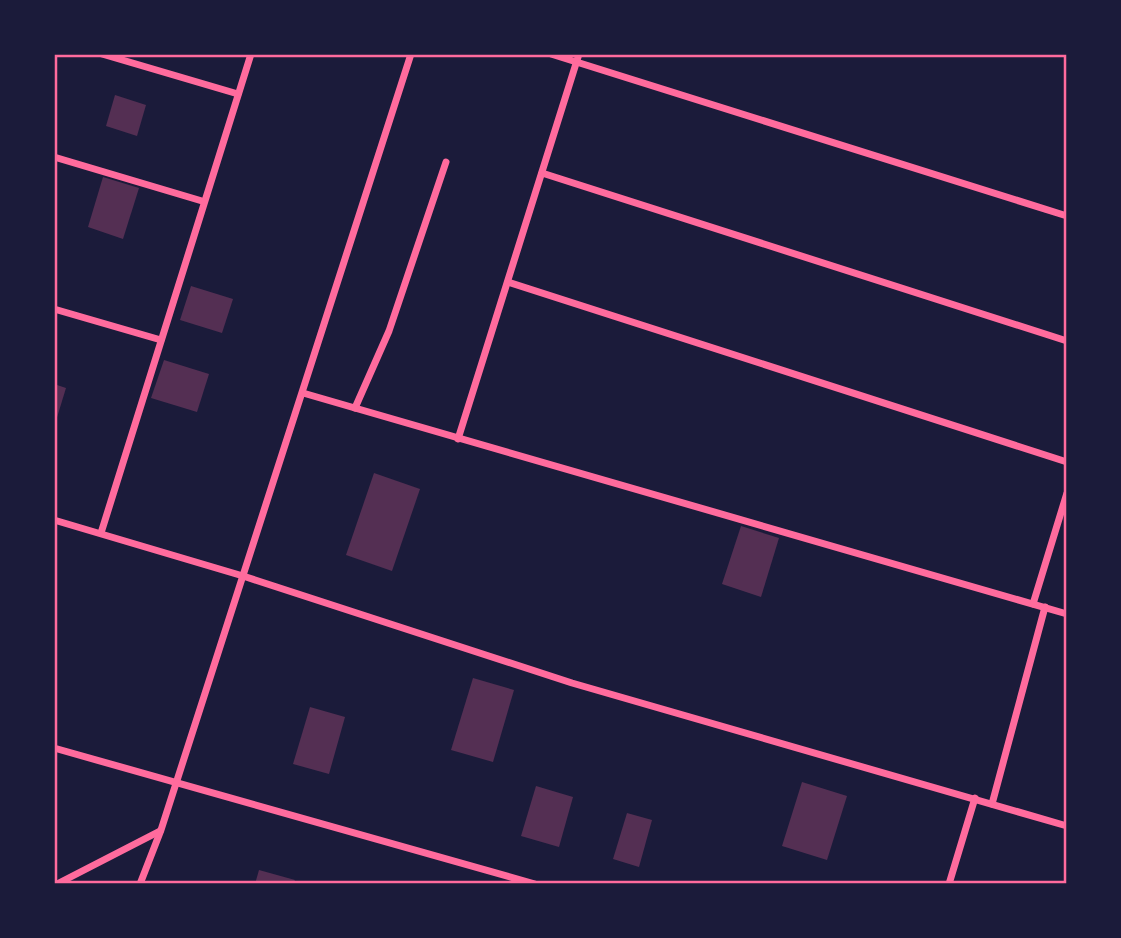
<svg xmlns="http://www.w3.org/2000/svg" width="1121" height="938" font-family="Mulish,sans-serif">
<rect width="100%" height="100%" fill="#1b1b3a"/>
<g fill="#542f53">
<polygon points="115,95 146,105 137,136 106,126"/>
<polygon points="103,177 139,188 123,239 88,227"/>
<polygon points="191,286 233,299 222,333 180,320"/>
<polygon points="164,360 209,374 197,412 151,398"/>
<polygon points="54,384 66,388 55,424 54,424"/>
<polygon points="374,473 420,489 392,571 346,555"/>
<polygon points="741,526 779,538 761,597 722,584"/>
<polygon points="473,678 514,690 493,762 451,750"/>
<polygon points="310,707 345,717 329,774 293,764"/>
<polygon points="802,782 847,796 827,860 782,846"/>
<polygon points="536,786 573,797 559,847 521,836"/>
<polygon points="627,813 652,820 639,867 613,859"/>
<polygon points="259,870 295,880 293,884 255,884"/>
</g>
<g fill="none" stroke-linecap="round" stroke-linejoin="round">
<g stroke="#ff6b9d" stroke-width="7">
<polyline points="102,54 238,94"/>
<polyline points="551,54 1067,216"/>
<polyline points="54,157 202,201"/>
<polyline points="542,173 1067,341"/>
<polyline points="508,282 1067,462"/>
<polyline points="54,309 161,340"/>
<polyline points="303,393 1067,614"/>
<polyline points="355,408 389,331 446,162"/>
<polyline points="458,439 579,54"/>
<polyline points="54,520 243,576 572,683 1067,826"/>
<polyline points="101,533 251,54"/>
<polyline points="1033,604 1067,493"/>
<polyline points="54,748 535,884"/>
<polyline points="992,804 1045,607"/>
<polyline points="57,884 160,831"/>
<polyline points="140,884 161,830 411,54"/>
<polyline points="949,884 975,798"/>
</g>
</g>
<rect width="1121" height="938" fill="none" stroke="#1b1b3a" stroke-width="112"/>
<rect x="56" y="56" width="1009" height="826" fill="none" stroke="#ff6b9d" stroke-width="2.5"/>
</svg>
